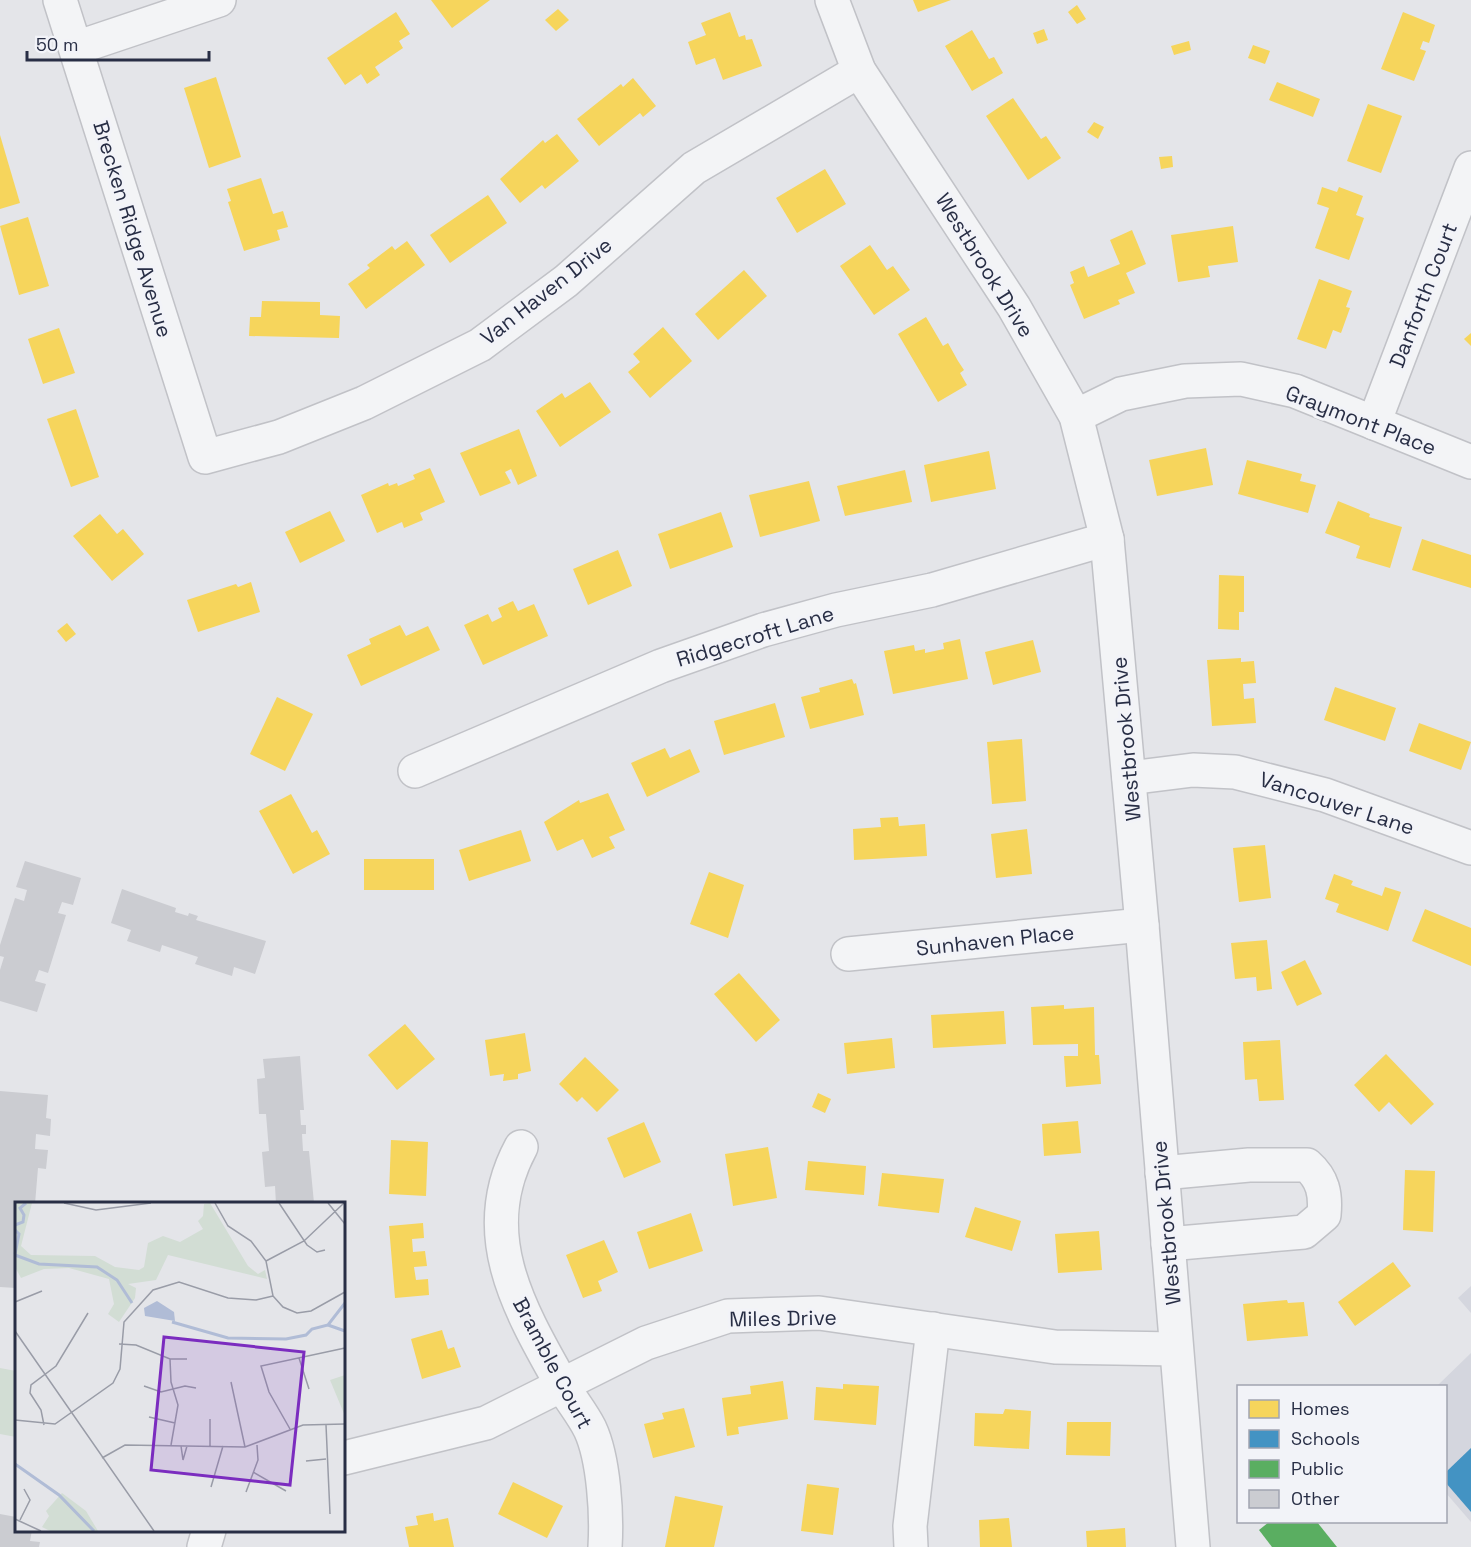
<svg xmlns="http://www.w3.org/2000/svg" width="1471" height="1547" font-family="'Space Grotesk',sans-serif">
<rect width="100%" height="100%" fill="#e4e5e9"/>
<g fill="#d4d6de">
<polygon points="1471,1286 1471,1313 1458,1298"/>
<polygon points="1471,1353 1471,1522 1446,1493 1446,1386 1437,1386"/>
</g>
<polygon fill="#d2ddd4" points="0,1368 16,1371 16,1437 0,1434"/>
<g fill="#f6d55c">
<polygon points="431,0 490,0 452,28"/>
<polygon points="913,0 951,0 918,12"/>
<polygon points="1077,5 1086,19 1077,24 1068,12"/>
<polygon points="558,9 569,20 556,31 545,20"/>
<polygon points="396,12 410,34 399,41 403,48 375,67 380,75 367,84 361,74 345,85 327,58"/>
<polygon points="730,12 739,37 745,35 746,40 752,39 762,66 723,80 715,58 696,65 688,42 706,35 701,23"/>
<polygon points="1403,12 1435,25 1429,43 1423,41 1420,49 1426,51 1414,81 1381,69"/>
<polygon points="1044,29 1048,40 1037,44 1033,33"/>
<polygon points="972,30 989,59 994,57 1003,73 972,91 945,46"/>
<polygon points="1189,41 1191,50 1174,55 1171,46"/>
<polygon points="1253,45 1270,51 1265,64 1248,58"/>
<polygon points="216,77 241,157 209,168 184,88"/>
<polygon points="633,78 656,106 643,117 640,113 599,146 577,119 621,84 623,87"/>
<polygon points="1277,82 1320,99 1313,117 1269,100"/>
<polygon points="1013,98 1041,139 1046,136 1061,158 1028,180 986,116"/>
<polygon points="1368,104 1402,116 1381,173 1347,161"/>
<polygon points="1094,122 1104,127 1098,139 1087,132"/>
<polygon points="557,134 579,161 545,189 542,185 520,203 500,179 543,140 545,143"/>
<polygon points="0,135 20,203 0,209"/>
<polygon points="1172,156 1173,167 1161,169 1159,157"/>
<polygon points="825,169 846,204 797,233 776,198"/>
<polygon points="261,178 273,214 283,211 288,227 277,230 280,240 244,251 228,202 231,201 227,189"/>
<polygon points="1322,187 1337,192 1339,187 1363,196 1356,215 1364,218 1349,260 1315,248 1329,208 1317,204"/>
<polygon points="488,195 507,223 450,263 430,235"/>
<polygon points="28,217 49,286 19,295 0,226"/>
<polygon points="1233,226 1238,262 1208,266 1210,277 1178,282 1171,235"/>
<polygon points="1132,230 1146,264 1126,273 1135,293 1118,300 1120,304 1084,319 1070,285 1074,283 1070,272 1084,266 1088,277 1120,264 1110,240"/>
<polygon points="407,241 425,265 366,309 348,284 370,268 367,265 392,246 395,250"/>
<polygon points="870,245 887,270 893,266 910,290 874,315 840,266"/>
<polygon points="744,270 767,296 718,340 695,314"/>
<polygon points="1319,279 1352,291 1346,307 1350,308 1341,333 1333,330 1326,349 1297,339"/>
<polygon points="262,301 320,302 320,315 340,316 339,338 249,336 250,317 261,317"/>
<polygon points="926,317 943,346 948,343 958,361 964,370 960,373 967,385 938,402 898,334"/>
<polygon points="663,327 692,361 650,398 628,372 640,362 633,354"/>
<polygon points="59,328 75,373 43,384 28,339"/>
<polygon points="1471,333 1471,346 1464,339"/>
<polygon points="590,382 611,412 560,447 536,411 562,393 565,398"/>
<polygon points="76,409 99,477 71,487 47,419"/>
<polygon points="519,429 537,476 518,485 511,469 505,472 511,483 480,496 460,453"/>
<polygon points="1206,448 1213,485 1157,496 1149,460"/>
<polygon points="989,451 996,489 931,502 924,465"/>
<polygon points="1247,460 1302,474 1300,481 1316,485 1308,513 1238,494"/>
<polygon points="430,468 445,502 420,513 423,520 404,528 402,522 377,533 361,495 388,483 389,486 397,483 398,486 415,479 413,475"/>
<polygon points="905,470 912,502 845,516 837,486"/>
<polygon points="809,481 820,521 760,537 749,495"/>
<polygon points="1338,501 1370,514 1369,517 1402,527 1390,568 1356,558 1360,546 1325,533"/>
<polygon points="330,511 345,541 300,563 285,532"/>
<polygon points="721,512 733,547 670,569 658,534"/>
<polygon points="100,514 117,534 123,529 144,554 112,581 73,536"/>
<polygon points="1422,539 1471,555 1471,588 1412,570"/>
<polygon points="618,550 632,586 588,605 573,569"/>
<polygon points="1219,575 1244,576 1244,612 1239,612 1239,630 1218,629"/>
<polygon points="251,582 260,612 198,632 187,600 236,584 238,587"/>
<polygon points="513,601 518,611 534,604 548,636 483,665 464,625 488,614 492,622 502,617 498,608"/>
<polygon points="67,623 76,634 66,642 57,631"/>
<polygon points="400,625 406,636 428,626 440,650 361,686 347,655 371,644 369,639"/>
<polygon points="960,639 968,679 893,694 884,651 914,645 915,651 925,649 925,653 944,649 943,643"/>
<polygon points="1033,640 1041,672 993,685 985,652"/>
<polygon points="1241,658 1241,662 1254,661 1256,683 1243,684 1244,699 1254,698 1256,723 1212,726 1207,660"/>
<polygon points="852,679 854,684 856,683 864,715 810,729 801,697 820,692 819,688"/>
<polygon points="1335,687 1396,708 1385,741 1324,720"/>
<polygon points="277,697 313,714 285,771 250,754"/>
<polygon points="775,703 785,737 724,755 714,721"/>
<polygon points="1419,723 1471,742 1461,770 1409,751"/>
<polygon points="1022,739 1026,801 992,804 987,742"/>
<polygon points="665,748 670,758 690,749 700,772 647,797 631,763"/>
<polygon points="608,793 625,830 609,837 615,848 592,858 583,839 557,851 544,822 579,800 580,803"/>
<polygon points="291,794 312,833 317,830 330,854 293,874 259,811"/>
<polygon points="898,817 899,826 925,824 927,856 854,860 853,829 881,827 880,818"/>
<polygon points="1027,829 1032,874 996,878 991,834"/>
<polygon points="521,830 531,861 469,881 459,850"/>
<polygon points="1265,845 1271,898 1239,902 1233,848"/>
<rect x="364" y="859" width="70" height="31"/>
<polygon points="709,872 744,885 728,938 690,924"/>
<polygon points="1334,874 1353,881 1351,885 1382,896 1385,887 1401,892 1388,931 1336,912 1339,904 1325,899"/>
<polygon points="1425,909 1471,928 1471,966 1412,941"/>
<polygon points="1267,940 1272,989 1257,991 1256,977 1235,979 1231,943"/>
<polygon points="1305,960 1322,994 1297,1006 1281,972"/>
<polygon points="739,973 780,1020 756,1042 714,994"/>
<polygon points="1064,1005 1064,1009 1094,1007 1095,1055 1099,1055 1101,1084 1066,1087 1064,1056 1078,1056 1078,1044 1033,1045 1031,1007"/>
<polygon points="1004,1011 1006,1044 933,1048 931,1015"/>
<polygon points="405,1024 435,1059 397,1090 368,1055"/>
<polygon points="525,1033 531,1071 518,1074 518,1079 503,1081 504,1074 490,1076 485,1040"/>
<polygon points="892,1038 895,1068 847,1074 844,1043"/>
<polygon points="1280,1040 1284,1100 1259,1101 1257,1079 1245,1080 1243,1042"/>
<polygon points="1386,1054 1434,1104 1411,1125 1389,1102 1379,1112 1354,1085"/>
<polygon points="585,1057 619,1090 597,1112 582,1097 577,1102 559,1084"/>
<polygon points="818,1093 831,1099 825,1113 812,1107"/>
<polygon points="1078,1121 1081,1153 1044,1156 1042,1124"/>
<polygon points="644,1122 661,1162 624,1178 607,1138"/>
<polygon points="391,1140 428,1142 426,1196 389,1194"/>
<polygon points="768,1147 777,1198 733,1206 725,1154"/>
<polygon points="808,1161 866,1166 864,1195 805,1190"/>
<polygon points="1405,1170 1435,1171 1433,1232 1403,1230"/>
<polygon points="882,1173 944,1179 939,1213 878,1206"/>
<polygon points="975,1207 1021,1221 1012,1251 965,1237"/>
<polygon points="691,1213 703,1251 649,1269 637,1232"/>
<polygon points="423,1223 424,1238 412,1239 413,1252 425,1251 427,1266 414,1267 416,1280 428,1279 429,1295 395,1298 389,1226"/>
<polygon points="1099,1231 1102,1270 1058,1273 1055,1234"/>
<polygon points="604,1240 618,1272 598,1281 602,1291 583,1298 566,1255"/>
<polygon points="1393,1262 1411,1286 1355,1326 1338,1302"/>
<polygon points="1287,1300 1288,1303 1304,1302 1308,1336 1247,1341 1243,1304"/>
<polygon points="442,1330 448,1349 454,1347 461,1367 422,1379 411,1339"/>
<polygon points="783,1381 788,1419 738,1427 739,1434 727,1436 722,1398 751,1394 750,1386"/>
<polygon points="843,1384 879,1386 876,1425 814,1420 816,1387 843,1389"/>
<polygon points="684,1408 695,1447 653,1458 644,1424 664,1419 662,1413"/>
<polygon points="1005,1409 1031,1411 1029,1449 974,1446 975,1413 1003,1414"/>
<polygon points="1067,1422 1111,1422 1110,1456 1066,1455"/>
<polygon points="513,1482 563,1506 547,1538 498,1514"/>
<polygon points="807,1484 839,1488 833,1535 801,1531"/>
<polygon points="675,1496 723,1506 714,1547 665,1547"/>
<polygon points="433,1513 434,1521 448,1518 454,1547 409,1547 405,1527 418,1525 416,1516"/>
<polygon points="1009,1518 1012,1547 980,1547 979,1520"/>
<polygon points="1125,1528 1126,1547 1087,1547 1086,1531"/>
</g>
<polygon fill="#4393c3" points="1471,1448 1471,1512 1446,1483 1446,1472"/>
<polygon fill="#5aae61" points="1269,1522 1317,1522 1337,1547 1272,1547 1259,1530"/>
<g fill="#cbccd1">
<polygon points="25,861 81,878 73,905 62,902 58,913 66,915 48,973 39,970 35,981 46,984 37,1012 0,1001 0,970 4,957 0,956 0,945 15,898 24,901 27,890 16,887"/>
<polygon points="122,889 176,908 175,912 188,916 189,913 198,916 196,920 266,941 255,974 234,967 232,976 195,964 198,957 162,945 160,952 127,941 131,930 111,923"/>
<polygon points="300,1056 304,1110 300,1110 301,1125 306,1125 306,1134 302,1134 303,1151 309,1151 314,1203 276,1204 275,1186 265,1187 262,1152 269,1151 266,1114 259,1114 257,1079 265,1078 263,1059"/>
<polygon points="0,1091 48,1095 46,1118 51,1119 50,1136 36,1134 35,1149 48,1150 46,1169 38,1168 35,1204 16,1204 16,1288 0,1287"/>
<polygon points="0,1514 16,1517 16,1530 32,1530 30,1541 40,1542 39,1547 0,1547"/>
</g>
<g fill="none" stroke-linecap="round" stroke-linejoin="round">
<g stroke="#c1c2c7" stroke-width="36">
<g id="minor">
<polyline points="60,0 205,457 279,437 364,403 480,345 566,281 694,168 859,71"/>
<polyline points="832,0 859,71 1014,307 1076,416 1107,539 1142,925 1193,1547"/>
<polyline points="76,48 219,0"/>
<polyline points="1076,416 1121,394 1185,381 1241,379 1295,391 1471,462"/>
<polyline points="1374,423 1471,168"/>
<polyline points="415,771 661,666 763,630 836,610 932,590 1107,539"/>
<polyline points="1129,778 1193,770 1235,772 1325,795 1471,848"/>
<polyline points="848,954 1142,925"/>
<path d="M521,1147C475,1232 518,1307 561,1383C570,1399 582,1413 590,1429C604,1459 607,1515 605,1547"/>
<path d="M1162,1173L1249,1165H1307C1323,1179 1326,1194 1324,1215L1304,1232L1168,1244"/>
<polyline points="344,1458 486,1423 646,1343 728,1316 819,1313 1055,1347 1176,1349"/>
<polyline points="204,1547 209,1530"/>
<polyline points="911,1547 910,1526 933,1329"/>
</g>
</g>
<use href="#minor" stroke="#f3f4f6" stroke-width="33"/>
</g>
<g text-anchor="middle" dominant-baseline="central" stroke-width="6" stroke-linejoin="round" paint-order="stroke">
<g font-size="21" fill="#282e45" stroke="#f2f3f8">
<text transform="translate(133 229) rotate(73)">Brecken Ridge Avenue</text>
<text transform="translate(985 265) rotate(58)">Westbrook Drive</text>
<text transform="translate(546 291) rotate(-38)">Van Haven Drive</text>
<text transform="translate(1423 295) rotate(-69)">Danforth Court</text>
<text transform="translate(1361 420) rotate(21)">Graymont Place</text>
<text transform="translate(755 636) rotate(-17)">Ridgecroft Lane</text>
<text transform="translate(1126 739) rotate(-95)">Westbrook Drive</text>
<text transform="translate(1337 803) rotate(18)">Vancouver Lane</text>
<text transform="translate(995 940) rotate(-6)">Sunhaven Place</text>
<text transform="translate(1166 1223) rotate(-95)">Westbrook Drive</text>
<text transform="translate(783 1318) rotate(-1)">Miles Drive</text>
<text transform="translate(553 1363) rotate(62)">Bramble Court</text>
</g>
</g>
<g transform="translate(15 1202)">
<rect width="330" height="330" fill="#e4e5e9"/>
<path d="M0,1H17L6,44L16,53L80,54L100,65L124,68L129,65L133,41L148,34L165,40L188,27L183,19L188,14L189,2L195,1L233,64L243,72L250,68L252,77L153,53L141,78L113,82L121,86L120,96L104,120L93,112L99,102L94,77L54,66L29,67L6,76L0,65ZM330,173V214L315,178ZM47,291L71,309L83,329H35L27,325L34,314L31,309Z" fill="#d2ddd4"/>
<path d="M142,99L159,110L160,119L130,114L129,106Z" fill="#b0bcd6"/>
<path fill="none" stroke="#b0bcd6" stroke-width="3" d="M0,23L8,20L9,13L5,6L11,1M0,28L4,32L0,52M0,53L24,62L82,65L102,78L117,101M157,120L213,136L271,137L291,133L297,127L313,123L330,101M313,123L330,129M0,262L44,293L79,329"/>
<path fill="none" stroke="#999ca7" stroke-width="1.5" d="M49,1L81,8L136,1M200,1L213,24L236,39L251,59L258,94L268,105L282,111L296,109L330,90M264,1L292,43L302,50L310,48M313,1L330,22M251,59L289,39L329,1M0,100L27,89M0,129L139,329M104,142L121,143L155,157H172M284,156L294,187M155,157L156,180L163,203L156,243M216,180L230,245M129,184L146,190L170,184L181,186M134,215L160,221M0,218L40,222L98,181L105,167L109,120L138,88L164,80L213,96L241,98L258,94M29,223L26,208L15,191L16,183L41,164L73,111M311,223L315,312M275,227L254,190L246,164L330,146M166,244L168,258L172,244M195,244V217M87,256L110,243L230,245L288,223L330,222M291,259L311,257M238,270L271,289M196,285L208,244M231,290L243,258L242,243M0,317L26,329M5,318L15,298L9,287"/>
<path fill="#7b2cbf" fill-opacity="0.15" stroke="#7b2cbf" stroke-width="3" d="M149,135L289,150L275,283L136,268Z"/>
<rect width="330" height="330" fill="none" stroke="#282e45" stroke-width="3"/>
</g>
<rect x="1237" y="1385" width="210" height="138" fill="#f2f3f8" stroke="#a1a4b0" stroke-width="1.5"/>
<rect x="1249" y="1400" width="30" height="18" fill="#f6d55c" stroke="#a1a4b0" stroke-width="1.5"/>
<text x="1291" y="1415" font-size="18" fill="#282e45">Homes</text>
<rect x="1249" y="1430" width="30" height="18" fill="#4393c3" stroke="#a1a4b0" stroke-width="1.5"/>
<text x="1291" y="1445" font-size="18" fill="#282e45">Schools</text>
<rect x="1249" y="1460" width="30" height="18" fill="#5aae61" stroke="#a1a4b0" stroke-width="1.5"/>
<text x="1291" y="1475" font-size="18" fill="#282e45">Public</text>
<rect x="1249" y="1490" width="30" height="18" fill="#cbccd1" stroke="#a1a4b0" stroke-width="1.5"/>
<text x="1291" y="1505" font-size="18" fill="#282e45">Other</text>
<path d="M27 51v9h182v-9" fill="none" stroke="#282e45" stroke-width="3"/>
<text x="36" y="51" font-size="18" fill="#282e45" stroke="#f2f3f8" stroke-width="4.5" paint-order="stroke">50 m</text>
</svg>
